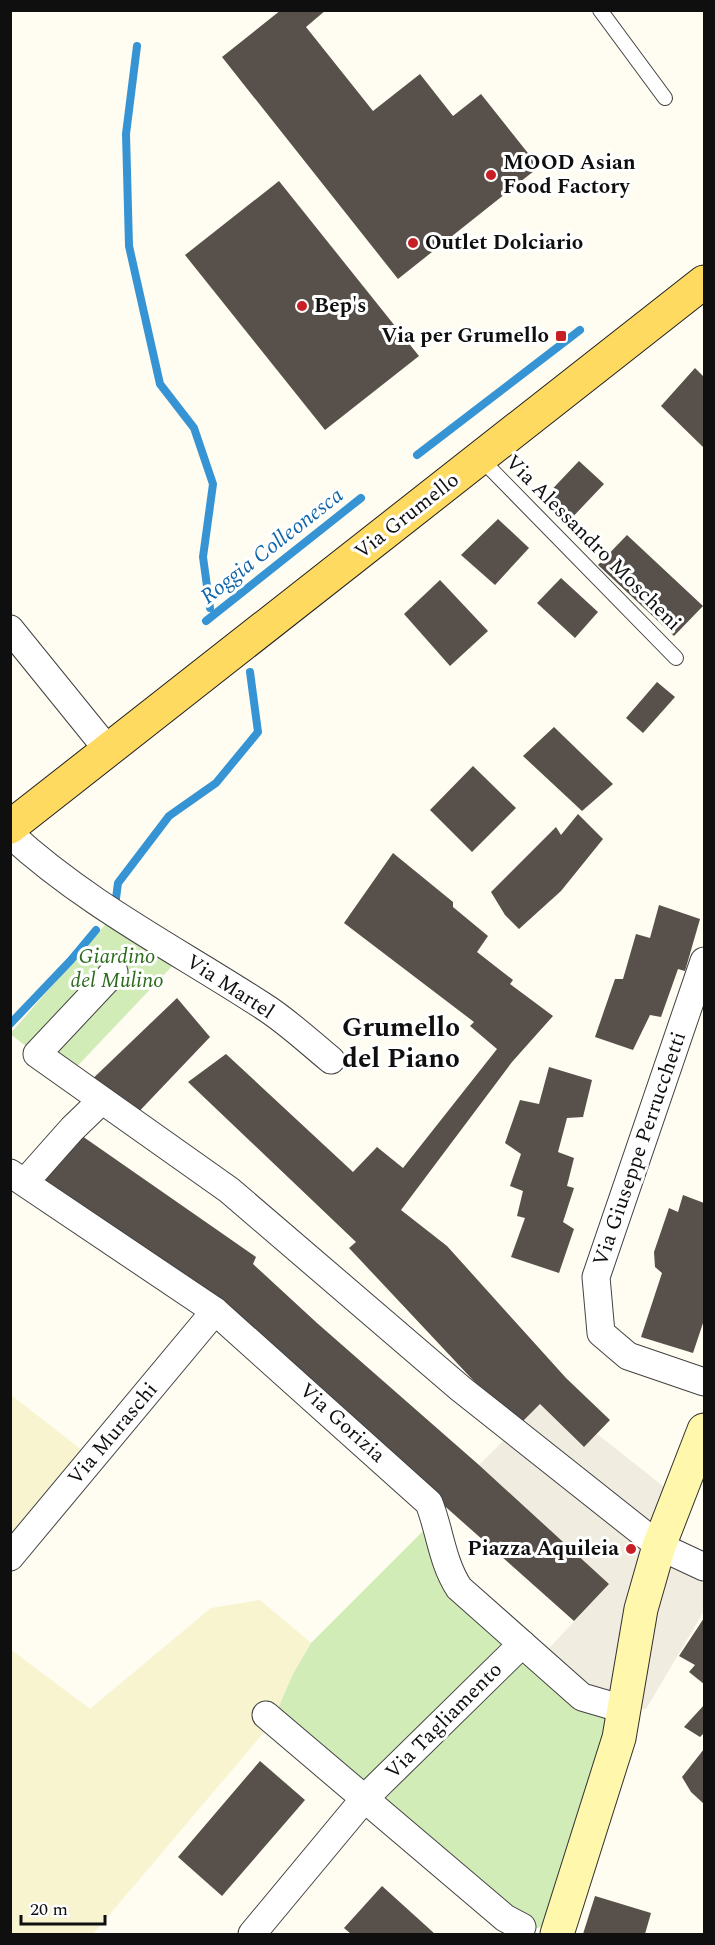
<svg xmlns="http://www.w3.org/2000/svg" width="715" height="1945" font-family="Spectral,serif">
<rect width="100%" height="100%" fill="#fffcf1"/>
<g fill="#f7f4cf">
<polygon points="11,1395 83,1451 11,1537"/>
<polygon points="260,1600 311,1643 293,1674 271,1724 93,1934 11,1934 10,1649 90,1709 211,1608"/>
</g>
<g fill="#d2ecb8">
<polygon points="111,918 177,961 67,1077 10,1034"/>
<polygon points="435,1519 450,1575 623,1709 546,1925 534,1929 271,1724 293,1674 311,1643"/>
</g>
<polygon fill="#f0ecdf" points="540,1404 583,1447 597,1434 677,1497 679,1537 704,1561 704,1611 646,1709 623,1709 540,1658 609,1584 479,1465"/>
<g fill="none" stroke-linecap="round" stroke-linejoin="round">
<g stroke="#3694d4" stroke-width="8">
<polyline points="137,46 126,134 129,246 160,384 194,428 213,484 203,557 210,608"/>
<polyline points="417,455 580,330"/>
<polyline points="206,621 361,498"/>
<polyline points="115,906 118,883 169,816 216,783 258,732 250,672"/>
<polyline points="10,1024 71,960 96,930"/>
</g>
</g>
<g fill="#58504b">
<polygon points="281,10 326,10 306,27 373,111 420,74 453,116 481,94 539,167 398,279 222,57"/>
<polygon points="279,181 419,356 325,430 185,255"/>
<polygon points="695,368 704,377 704,448 661,406"/>
<polygon points="579,461 604,484 566,524 541,501"/>
<polygon points="498,519 529,548 495,585 461,555"/>
<polygon points="627,535 703,606 674,636 598,565"/>
<polygon points="561,578 598,612 575,638 537,603"/>
<polygon points="440,580 488,631 450,666 404,614"/>
<polygon points="657,682 675,697 643,733 626,718"/>
<polygon points="554,727 613,784 582,811 523,756"/>
<polygon points="473,766 516,808 472,852 430,810"/>
<polygon points="578,814 603,839 561,891 519,929 505,915 491,892 556,827 561,835"/>
<polygon points="393,853 453,902 453,907 488,936 477,952 513,980 510,984 553,1016 512,1062 401,1210 447,1246 566,1378 610,1420 584,1447 540,1404 517,1427 349,1248 356,1242 188,1082 226,1054 353,1172 377,1147 403,1168 497,1049 470,1026 474,1022 344,923"/>
<polygon points="659,905 700,919 685,971 678,969 661,1017 650,1015 633,1050 595,1037 615,979 623,979 636,934 650,938"/>
<polygon points="177,998 210,1037 130,1121 83,1088"/>
<polygon points="549,1067 592,1080 583,1117 567,1118 558,1152 574,1158 567,1186 574,1188 563,1222 574,1229 559,1273 511,1257 525,1218 517,1216 523,1191 510,1186 521,1154 505,1143 520,1100 539,1104"/>
<polygon points="72,1129 256,1257 253,1264 317,1323 479,1465 609,1584 574,1621 439,1501 31,1178"/>
<polygon points="683,1195 704,1203 704,1320 693,1353 641,1337 662,1273 655,1267 654,1252 669,1208 678,1212"/>
<polygon points="704,1618 704,1684 689,1672 695,1665 679,1656"/>
<polygon points="704,1705 704,1733 700,1737 684,1727"/>
<polygon points="704,1749 704,1804 691,1792 682,1777"/>
<polygon points="260,1761 305,1800 222,1896 178,1857"/>
<polygon points="382,1886 435,1934 351,1934 344,1928"/>
<polygon points="595,1896 651,1913 645,1934 583,1934"/>
</g>
<g fill="none" stroke-linecap="round" stroke-linejoin="round">
<g stroke="#424242" stroke-width="16">
<g id="lane">
<polyline points="600,10 665,98"/>
<polyline points="480,458 676,658"/>
</g>
</g>
<g stroke="#424242" stroke-width="29">
<g id="street">
<polyline points="10,629 108,750"/>
<path d="M10,834C86,904 177,950 263,1006C287,1021 309,1042 331,1060"/>
<polyline points="704,961 596,1277 601,1333 628,1356 704,1382"/>
<polyline points="114,972 37,1054 229,1190 461,1389 659,1546 704,1567"/>
<path d="M10,1173L215,1311L429,1503C440,1531 442,1562 459,1588L582,1697L623,1709"/>
<polyline points="25,1182 72,1129 101,1101"/>
<polyline points="10,1557 215,1311"/>
<polyline points="266,1715 505,1918 522,1927"/>
<polyline points="252,1934 365,1798 522,1644"/>
</g>
</g>
<g stroke="#313131" stroke-width="35">
<polyline id="secondary" points="557,1934 619,1738 641,1609 659,1546 704,1430"/>
</g>
<g stroke="#202020" stroke-width="35">
<polyline id="primary" points="10,827 704,282"/>
</g>
<use href="#lane" stroke="#fff" stroke-width="14"/>
<use href="#street" stroke="#fff" stroke-width="27"/>
<use href="#secondary" stroke="#fff7ac" stroke-width="33"/>
<use href="#primary" stroke="#ffda61" stroke-width="33"/>
</g>
<g fill="#c71f25" stroke="#fff" stroke-width="2">
<circle cx="491" cy="175" r="6"/>
<circle cx="413" cy="243" r="6"/>
<circle cx="302" cy="306" r="6"/>
<rect x="555" y="330" width="12" height="12" rx="3"/>
<circle cx="631" cy="1549" r="6"/>
</g>
<g text-anchor="middle" dominant-baseline="central" stroke-width="6" stroke-linejoin="round" paint-order="stroke">
<g font-size="21" font-weight="bold" fill="#0f0f0f" stroke="#fff" text-anchor="start">
<text x="503" y="163">MOOD Asian<tspan x="503" dy="24">Food Factory</tspan></text>
<text x="425" y="243">Outlet Dolciario</text>
<text x="314" y="306">Bep's</text>
<text x="549" y="336" text-anchor="end">Via per Grumello</text>
<text x="619" y="1549" text-anchor="end">Piazza Aquileia</text>
</g>
<g font-size="21" fill="#0f0f0f" stroke="#fff">
<text transform="translate(407 516) rotate(-38)">Via Grumello</text>
<text transform="translate(593 543) rotate(45)">Via Alessandro Moscheni</text>
<text transform="translate(230 987) rotate(33)">Via Martel</text>
<text transform="translate(640 1149) rotate(-71)">Via Giuseppe Perrucchetti</text>
<text transform="translate(342 1423) rotate(42)">Via Gorizia</text>
<text transform="translate(113 1434) rotate(-50)">Via Muraschi</text>
<text transform="translate(444 1721) rotate(-45)">Via Tagliamento</text>
</g>
<g font-size="21" font-style="italic" fill="#2b6b1b" stroke="#fff">
<text x="117" y="957">Giardino<tspan x="117" dy="24">del Mulino</tspan></text>
</g>
<g font-size="22" font-style="italic" fill="#1165a8" stroke="#fff">
<text transform="translate(272 546) rotate(-38)">Roggia Colleonesca</text>
</g>
<g font-size="27" font-weight="bold" fill="#0f0f0f" stroke="#fff">
<text x="401" y="1028">Grumello<tspan x="401" dy="31">del Piano</tspan></text>
</g>
</g>
<rect width="715" height="1945" fill="none" stroke="#0f0f0f" stroke-width="24"/>
<path d="M21 1915v9h84v-9" fill="none" stroke="#0f0f0f" stroke-width="3"/>
<text x="30" y="1915" font-size="18" fill="#0f0f0f" stroke="#ffffff" stroke-width="4.5" paint-order="stroke">20 m</text>
</svg>
